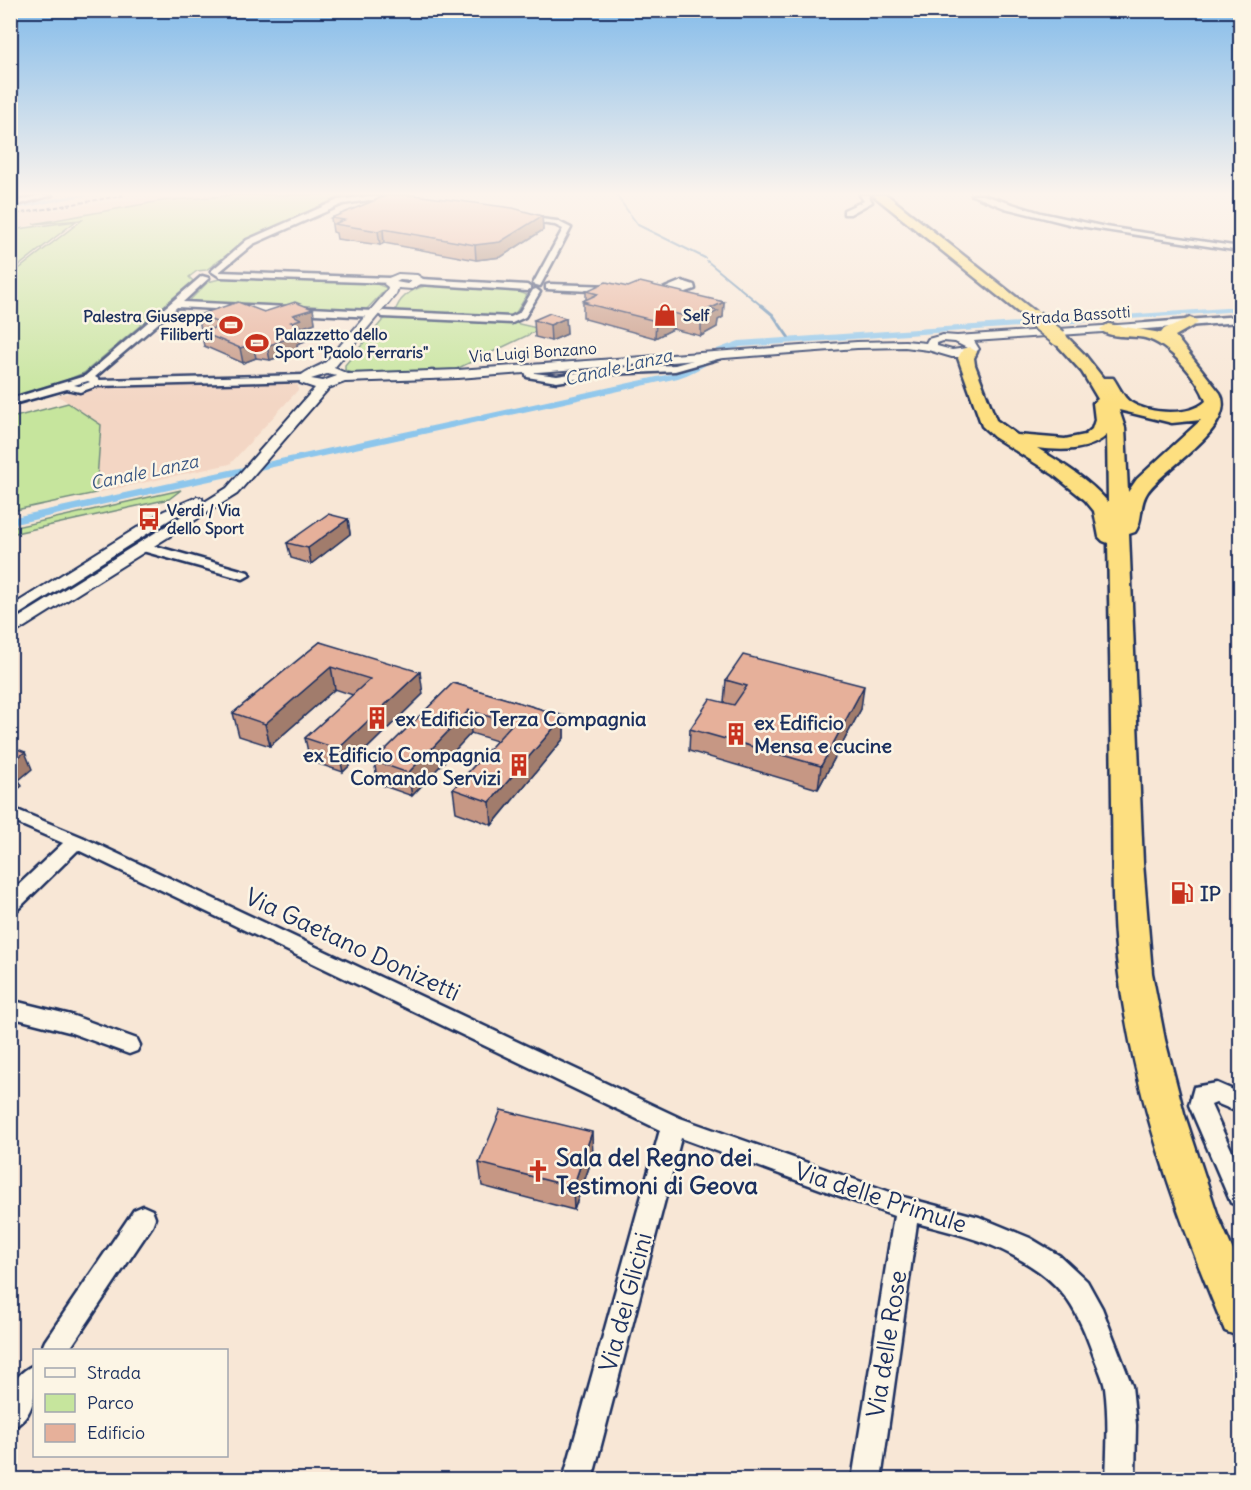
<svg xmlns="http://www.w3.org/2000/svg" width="1251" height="1490" font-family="Delius,sans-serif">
<rect width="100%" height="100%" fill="#f8e7d6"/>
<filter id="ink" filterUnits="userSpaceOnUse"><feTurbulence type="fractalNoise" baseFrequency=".0167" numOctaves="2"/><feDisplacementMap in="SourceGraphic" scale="12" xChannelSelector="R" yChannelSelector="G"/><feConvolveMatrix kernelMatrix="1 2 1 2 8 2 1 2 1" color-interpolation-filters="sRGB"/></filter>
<g filter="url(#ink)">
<g fill="#f3d6c4">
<polygon points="186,195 236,195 161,201 11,229 11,215 48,208 53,210 106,202"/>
<polygon points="282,381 298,385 298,390 230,464 96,493 101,425 57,395 110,386"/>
</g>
<g fill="#c6e59d" stroke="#708a7e" stroke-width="1.5">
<polygon points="236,195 354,195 245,242 206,270 197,271 189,277 193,281 84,373 52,386 11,399 11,275 82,220 33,224 161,201"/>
<polygon points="76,221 11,272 11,230"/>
<polygon points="231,276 374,283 387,288 365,311 195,302 190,300 208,282"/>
<path d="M425,286L512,289L527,295L515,314L509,317L395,312C399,298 410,290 425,286Z"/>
<polygon points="389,316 515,323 541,329 452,371 431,369 430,372 354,374 345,370 345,365 382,321"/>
<polygon points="68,403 101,425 96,493 11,511 11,418"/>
<polygon points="181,490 169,499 11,534 11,528"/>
</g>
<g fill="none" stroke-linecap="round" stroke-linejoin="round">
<g stroke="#5f8ab3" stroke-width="2">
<polyline points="616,195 638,225 705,258"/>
<polyline points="707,261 763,307"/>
</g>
<polyline stroke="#5f8ab3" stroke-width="3" points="761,305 773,315 791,341"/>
<g fill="#8dc6ec" fill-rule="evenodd">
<polygon points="74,195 90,195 10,210 10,206"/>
<path d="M1240,307V311L740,347C718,355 701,371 678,378L10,525V518L675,373L698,364L717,349L739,341Z"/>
</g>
<g stroke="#1b2f5e" stroke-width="5">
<g id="minor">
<polygon points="40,195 52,195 10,207 10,203"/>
<polygon points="860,195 868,195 872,202 850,214 844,214 844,210 864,201"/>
<polygon points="972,195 983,195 1041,213 1106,227 1240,247 1240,251 1073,225 1005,208"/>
<polygon points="369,196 403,201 399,203 369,200 343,204 253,244 219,272 390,278 394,281 393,283 220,277 211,271 247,240 338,200"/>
<polygon points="517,216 557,221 571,228 540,286 533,284 563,229 555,225 517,220"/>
<path d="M202,276L209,278L183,302L373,311L378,314L373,317L177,307L95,377L100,380L304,375L309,378L304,381L97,386L80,392L67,389L10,405V399L85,376ZM88,381L90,382L79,386L74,385Z"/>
<polygon points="421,279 527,285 531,288 527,291 418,284 417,282"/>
<polygon points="682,281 694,285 695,289 677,295 665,288"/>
<polygon points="549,284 614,286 618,289 614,292 546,289 546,285"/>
<polygon points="536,289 540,292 525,317 512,323 383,317 378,314 383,311 511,317 519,313 533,290"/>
<polygon points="1240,316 1240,322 1146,329 1141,326 1146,323"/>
<polygon points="718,353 721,354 721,358 675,371 609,374 557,382 527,377 524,369 529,366 533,367 535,373 557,376 609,368 675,365"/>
<polygon points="144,543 248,572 250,575 243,579 139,550 137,547 139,544"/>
<path d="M10,807L82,837L680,1118L907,1198L979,1217L1030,1238L1060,1256L1087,1281L1102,1308L1132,1386L1136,1425L1135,1480H1106C1107,1449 1109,1419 1105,1388C1103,1377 1097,1365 1093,1354C1076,1305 1060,1280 1012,1255C983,1239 949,1232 917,1223L881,1480H852L894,1216L681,1138L592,1480H563L660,1130L78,850L17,910L10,912V893L63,843L10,820Z"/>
<polygon points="10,1000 71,1015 137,1039 140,1045 137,1051 129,1054 69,1032 10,1017"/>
<polygon points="1217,1083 1240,1093 1240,1113 1216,1103 1211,1105 1240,1169 1240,1206 1231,1203 1189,1105 1194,1087"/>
<polygon points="143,1206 152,1210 155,1218 152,1226 69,1350 41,1350 45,1341 134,1210"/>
<path d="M34,1365C37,1389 36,1418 10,1429C10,1403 6,1377 34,1365Z"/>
</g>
</g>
<g stroke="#1b2f5e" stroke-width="4">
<path id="tertiary" d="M398,274L417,275L426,281L412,289L398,288L396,294L334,368L348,374L458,370L857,342L905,341L926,343L928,339L943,335L957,336L1146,323L1152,326L1146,329L974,341L979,349L977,351L963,357H952L928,350L905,347L857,348L458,378L345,382L329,388L237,494L10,636V623L198,506L174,517L10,620V607L164,511L197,497L202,498L203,503L227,488L315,388L300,383V377C306,370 317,368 326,362L387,291L388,287L384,284L386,279ZM400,280L413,281L407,284L396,282ZM943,341L955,342L967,348L952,350L937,346V343ZM327,374L337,376L323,381L311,379Z"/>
</g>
<g stroke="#1b2f5e" stroke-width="5">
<g id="trunk">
<polygon points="873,195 887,195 1039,315 1042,318 1039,321 1029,321"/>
<path d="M1190,318L1195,320L1198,323L1175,336L1220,393C1238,428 1164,467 1147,493C1139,505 1143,522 1135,532L1129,534L1143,863L1152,973L1165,1040L1184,1113L1218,1216L1240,1267V1337L1225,1331C1177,1215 1135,1101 1119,975C1111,919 1113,859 1112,802C1111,716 1110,629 1108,543L1103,541L1099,537L1094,511L1085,500L1054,475L994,437L982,426L958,358L963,349L969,347L977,352L974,358L975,365L996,420L1017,435L1065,439L1085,435L1092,429L1095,420L1093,403L1098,399L1082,372L1051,338L1053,335H1065L1085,355L1103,378H1113C1118,385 1123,397 1130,402C1149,414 1189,417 1206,401C1198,378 1169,344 1145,338C1133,335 1109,339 1100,329L1108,324L1161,333L1164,329ZM1119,410L1172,423L1201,420L1137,479L1128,492L1125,428ZM1107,435L1108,502C1088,479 1063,464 1037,448C1062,451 1088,452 1107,435Z"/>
</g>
</g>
<use href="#minor" fill="#fcf5e5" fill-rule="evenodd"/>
<use href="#tertiary" fill="#fcf5e5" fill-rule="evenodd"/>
<use href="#trunk" fill="#fddf80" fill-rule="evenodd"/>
<polyline stroke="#1b2f5e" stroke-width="2" stroke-dasharray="4.5 2" stroke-linecap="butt" points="10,215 125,195"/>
<g stroke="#1b2f5e" stroke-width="20" stroke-linecap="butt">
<polyline id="trunk-bridge" points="1034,318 1059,338"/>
</g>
<use href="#trunk-bridge" stroke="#fddf80" stroke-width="16"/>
</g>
<g fill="#c69784" stroke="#1b2f5e" stroke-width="1.5">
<polygon points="542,216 543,230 501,257 476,260 384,243 380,245 337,239 336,233 333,232 331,218"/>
<polygon points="628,287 724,302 723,317 718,320 717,327 701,336 673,329 655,338 585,319 585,317 583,317 583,301 586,299 586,291"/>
<polygon points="313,309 315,323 303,327 305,341 297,344 297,351 270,360 256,358 243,363 204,346 201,332 206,330 201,329 198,315"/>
<polygon points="566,318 567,334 551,341 535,337 534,320"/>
<polygon points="348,519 350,534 311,564 291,558 287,543"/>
<polygon points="320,642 423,694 343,772 310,761 305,738 353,695 335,689 270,746 239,736 233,713"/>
<polygon points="726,680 861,709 818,789 689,751 690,729 724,702"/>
<polygon points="453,683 564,716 564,738 492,825 456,812 453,789 497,741 471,733 412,796 378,784 374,761"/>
<polygon points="593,1156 574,1210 482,1186 479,1163"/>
</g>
<g fill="#a17b6c" stroke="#1b2f5e" stroke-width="1.5">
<polygon points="542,216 543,230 501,257 476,260 475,245"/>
<polygon points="383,229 384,243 380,245 378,231"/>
<polygon points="724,302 723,317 718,320 717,327 701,336 701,320 709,309"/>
<polygon points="313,309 315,323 303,327 305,341 297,344 297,351 270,360 267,346 291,322 293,315"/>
<polygon points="673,313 673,329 655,338 656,321"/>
<polygon points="566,318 567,334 551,341 550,325"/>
<polygon points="253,344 256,358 243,363 240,348"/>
<polygon points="348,519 350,534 311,564 308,548"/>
<polygon points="331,667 335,689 270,746 265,724"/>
<polygon points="420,672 423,694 343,772 338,749"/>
<polygon points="864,686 861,709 818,789 821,766"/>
<polygon points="469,710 471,733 412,796 408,773"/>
<polygon points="564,716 564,738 492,825 490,802"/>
<polygon points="25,752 32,769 19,780 22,786 10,795 10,763"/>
<polygon points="592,1132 593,1156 574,1210 573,1187"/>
</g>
<g fill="#e6b09a" stroke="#1b2f5e" stroke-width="1.5">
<polygon points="388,195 414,195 513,208 542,216 500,242 475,245 383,229 378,231 334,224 344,220 331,218"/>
<polygon points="606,282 628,287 640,282 724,302 709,309 718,311 701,320 673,313 656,321 584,303 587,302 583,301 598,294 586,291"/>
<polygon points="238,302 264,312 295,302 313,309 293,315 301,319 291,322 303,327 291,331 295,333 290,334 295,336 267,346 253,344 240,348 201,332 224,325 198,315"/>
<polygon points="550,313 566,318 550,325 534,320"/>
<polygon points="328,514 348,519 308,548 287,543"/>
<polygon points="320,642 420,672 338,749 305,738 370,679 331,667 265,724 233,713"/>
<polygon points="743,655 864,686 821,766 690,729 710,699 734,705 747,686 726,680"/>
<polygon points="453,683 564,716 490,802 453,789 512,724 469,710 408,773 374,761"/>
<polygon points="10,746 25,752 10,763"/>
<polygon points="501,1110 592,1132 573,1187 479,1163"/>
</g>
</g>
<linearGradient id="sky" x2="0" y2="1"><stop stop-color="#83bbea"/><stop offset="0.48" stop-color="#fcf4ed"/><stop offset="1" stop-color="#fcf4ed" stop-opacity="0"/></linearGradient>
<rect width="1251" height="404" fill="url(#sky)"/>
<defs>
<g id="shop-bare" transform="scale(1.8)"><path d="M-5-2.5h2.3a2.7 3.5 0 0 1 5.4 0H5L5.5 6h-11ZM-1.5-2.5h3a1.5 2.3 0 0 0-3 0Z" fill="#c8321e" stroke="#fcf5e5" stroke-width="2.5" paint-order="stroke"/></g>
<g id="stadium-bare" transform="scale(1.8)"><path d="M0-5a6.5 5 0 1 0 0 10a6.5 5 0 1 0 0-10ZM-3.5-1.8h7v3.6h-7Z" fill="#c8321e" stroke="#fcf5e5" stroke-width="2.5" paint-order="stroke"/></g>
<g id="bus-bare" transform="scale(1.8)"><path d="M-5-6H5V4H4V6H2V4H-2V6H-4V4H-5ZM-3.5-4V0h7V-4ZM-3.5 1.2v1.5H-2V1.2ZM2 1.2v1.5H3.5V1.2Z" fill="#c8321e" stroke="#fcf5e5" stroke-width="2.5" paint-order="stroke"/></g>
<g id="building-bare" transform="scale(1.8)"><path d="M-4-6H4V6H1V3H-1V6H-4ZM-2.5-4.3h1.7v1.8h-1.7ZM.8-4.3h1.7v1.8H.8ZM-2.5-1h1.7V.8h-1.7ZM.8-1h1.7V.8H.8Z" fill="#c8321e" stroke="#fcf5e5" stroke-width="2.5" paint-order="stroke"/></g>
<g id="fuel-bare" transform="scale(1.8)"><path d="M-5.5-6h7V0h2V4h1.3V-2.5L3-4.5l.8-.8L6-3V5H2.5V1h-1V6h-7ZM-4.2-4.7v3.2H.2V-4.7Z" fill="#c8321e" stroke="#fcf5e5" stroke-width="2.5" paint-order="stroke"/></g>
<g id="church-bare" transform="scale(1.8)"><path d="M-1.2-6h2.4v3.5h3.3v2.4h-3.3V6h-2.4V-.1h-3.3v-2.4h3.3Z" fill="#c8321e" stroke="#fcf5e5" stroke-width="2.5" paint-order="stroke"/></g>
</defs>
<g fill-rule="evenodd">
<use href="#shop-bare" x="665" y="315"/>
<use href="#stadium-bare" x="231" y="325"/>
<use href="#stadium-bare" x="257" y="343"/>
<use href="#bus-bare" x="149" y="519"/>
<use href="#building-bare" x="377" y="718"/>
<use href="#building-bare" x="736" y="734"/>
<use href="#building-bare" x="519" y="765"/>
<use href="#fuel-bare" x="1182" y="893"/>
<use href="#church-bare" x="538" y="1171"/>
</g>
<g text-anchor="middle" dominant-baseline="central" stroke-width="5" stroke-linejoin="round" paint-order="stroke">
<g font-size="16" font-weight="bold" fill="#1b2f5e" stroke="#fcf5e5" text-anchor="start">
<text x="683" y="315">Self</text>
<text x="213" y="316" text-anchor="end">Palestra Giuseppe<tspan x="213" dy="18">Filiberti</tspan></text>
<text x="275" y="334">Palazzetto dello<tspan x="275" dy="18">Sport "Paolo Ferraris"</tspan></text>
<text x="167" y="510">Verdi / Via<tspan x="167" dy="18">dello Sport</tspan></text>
</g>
<g font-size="16" fill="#1b2f5e" stroke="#fcf5e5">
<text transform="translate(1076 315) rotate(-4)">Strada Bassotti</text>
<text transform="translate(533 352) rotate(-4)">Via Luigi Bonzano</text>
</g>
<g font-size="18" font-style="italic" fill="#385582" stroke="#fcf5e5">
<text transform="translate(618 367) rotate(-13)">Canale Lanza</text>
<text transform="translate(144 472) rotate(-12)">Canale Lanza</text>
</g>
<g font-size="20" font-weight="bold" fill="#1b2f5e" stroke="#fcf5e5" text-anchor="start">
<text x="395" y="718">ex Edificio Terza Compagnia</text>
<text x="754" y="722">ex Edificio<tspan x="754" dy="23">Mensa e cucine</tspan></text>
<text x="501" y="754" text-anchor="end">ex Edificio Compagnia<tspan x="501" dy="23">Comando Servizi</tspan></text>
<text x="1200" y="893">IP</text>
</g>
<g font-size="24" fill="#1b2f5e" stroke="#fcf5e5">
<text transform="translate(353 944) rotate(25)">Via Gaetano Donizetti</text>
<text transform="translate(881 1197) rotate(18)">Via delle Primule</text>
<text transform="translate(625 1302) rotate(-75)">Via dei Glicini</text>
<text transform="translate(886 1344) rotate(-81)">Via delle Rose</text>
</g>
<g font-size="24" font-weight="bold" fill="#1b2f5e" stroke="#fcf5e5" text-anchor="start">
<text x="556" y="1157">Sala del Regno dei<tspan x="556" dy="28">Testimoni di Geova</tspan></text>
</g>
</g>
<rect width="1251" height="1490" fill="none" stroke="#fcf5e5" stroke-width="36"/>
<rect x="18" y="18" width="1215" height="1454" fill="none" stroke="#1b2f5e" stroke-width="2" filter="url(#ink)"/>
<rect x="33" y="1349" width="195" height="108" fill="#fcf5e5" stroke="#a2a6af" stroke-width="1.5"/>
<rect x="45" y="1368" width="30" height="9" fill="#fcf5e5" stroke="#a2a6af" stroke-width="1.5"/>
<text x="87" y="1379" font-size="18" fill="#1b2f5e">Strada</text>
<rect x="45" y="1394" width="30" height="18" fill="#c6e59d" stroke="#a2a6af" stroke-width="1.5"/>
<text x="87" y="1409" font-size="18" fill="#1b2f5e">Parco</text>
<rect x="45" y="1424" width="30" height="18" fill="#e6b09a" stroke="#a2a6af" stroke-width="1.5"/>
<text x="87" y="1439" font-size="18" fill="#1b2f5e">Edificio</text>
</svg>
